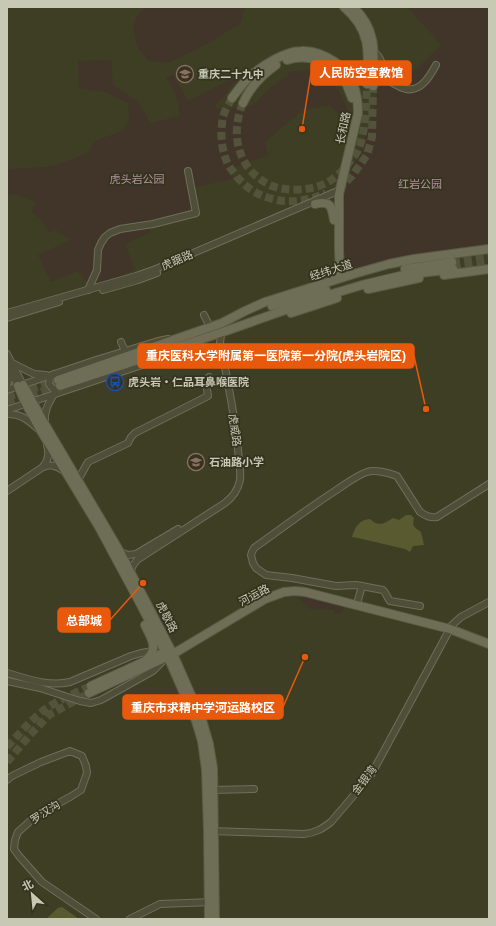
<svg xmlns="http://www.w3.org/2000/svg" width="496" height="926" font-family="Arial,'Noto Sans SC',sans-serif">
<rect width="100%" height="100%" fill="#3e3e25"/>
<g fill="#413529">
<polygon points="146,7 245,7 240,24 205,45 168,63 148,61 137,46 133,28 138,14"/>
<polygon points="407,7 489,7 489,248 418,255 351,269 342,264 342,206 348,178 373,114 381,68 414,71 441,45"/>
<path d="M111,60L113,85L136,100L140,104L150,123L180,116C177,99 176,92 166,78L173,74L188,101L240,74L223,98L214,106L220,110L253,105C265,92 273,84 289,75L288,72C295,71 302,70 310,71C332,75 346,98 349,118L346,122L330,105L303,110L265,142L268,156L233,167V179L194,187L198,215L149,229L150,233L125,244L135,270C125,274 97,287 89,283C84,281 81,275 78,271L51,282L38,255L70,240L56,230L49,233C44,223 42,219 32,213L35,202L14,194L7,195V169L44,167L59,164L83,155L89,151L94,142L100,139L122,131C131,122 129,114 128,103L105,92L79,88L78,61Z"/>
<polygon points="295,595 306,596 345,605 341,614 334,613 334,610 310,609"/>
</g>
<g fill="#5a5a30">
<path d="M406,515H411L414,518C412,527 414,527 421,532L424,545L413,546L410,552L405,549L358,538L352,537C354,528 360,519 370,519C378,527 384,524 393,518L399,520Z"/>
<polygon points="62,907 79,919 46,919 58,908"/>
</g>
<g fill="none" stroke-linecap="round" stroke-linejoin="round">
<g stroke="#53533b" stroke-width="8" stroke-dasharray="8 4" stroke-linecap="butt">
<path d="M232,98C229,104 225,110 223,117C220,132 221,148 227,162C229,168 234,172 237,177C248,189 257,195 273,199C277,200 281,201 285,201C298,202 314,199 326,193"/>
<path d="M243,103C230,133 237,168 268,184C282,192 310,191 324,184C333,180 341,173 347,165C351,160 356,155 358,150C366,132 366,104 367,84"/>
<polyline points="337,188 343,185 352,176 367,155 372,137 373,86"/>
<polyline points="452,262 489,256"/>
<polyline points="453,269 489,264"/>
<polyline points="7,397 58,380"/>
<polyline points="7,403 59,386"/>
<path d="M7,747C19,734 30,721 44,710C58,700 75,693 91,686"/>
<polyline points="7,762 29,736 49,715 89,693"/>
</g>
<g stroke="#6e6e5a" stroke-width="8">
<g id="minor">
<path d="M373,50L379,57L391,82C396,85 401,88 406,89C421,92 430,76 436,65"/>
<polyline points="374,82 376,77 382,74 389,78"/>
<polyline points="88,290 97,270 98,250 101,243 105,237 110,233 120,229 153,224 196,213 188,171"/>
<polyline points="103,290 138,280 157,273"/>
<polyline points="7,313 136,276 156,269 340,190"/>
<polyline points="204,315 210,327"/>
<polyline points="7,318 59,302"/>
<polyline points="121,342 125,351"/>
<polyline points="7,354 23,385"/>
<polyline points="12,363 34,374 46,375"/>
<polyline points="7,364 18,386"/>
<polyline points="54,374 50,378 49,384 53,389 61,391"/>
<polyline points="7,385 9,380 7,369"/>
<polyline points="7,390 96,360 158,341 168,339"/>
<polyline points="7,410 151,362 168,353"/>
<path d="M7,414C21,414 27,419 37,428"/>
<path d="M45,423C44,411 48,404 54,394"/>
<path d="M47,445C49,454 49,459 43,467C52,464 57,466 64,471"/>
<polyline points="78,480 88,462 128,443 131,437 135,433 208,396 207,389 204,382 209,377"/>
<polyline points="7,491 43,467"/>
<polyline points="120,552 128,555 136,554 178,529"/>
<path d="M131,571L132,567L137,560L225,503C233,497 238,490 240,480C241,470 239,460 238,450C235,414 227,378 220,343L221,335L223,332"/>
<polyline points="358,600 362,586"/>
<path d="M420,606L390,601C387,597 386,593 383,590L356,585L336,586L292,578L266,575L256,568L253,563L251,555L252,552L254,548C281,529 307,509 335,491C344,485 357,475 367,472C374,469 390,473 397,476L420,512C426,516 430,518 437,517L489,484"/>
<path d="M7,673C28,679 49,687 70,682L131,656L141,653L153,651"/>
<polyline points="7,681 40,688 80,701 91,703 101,700 153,671 165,659"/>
<polyline points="7,780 12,776 41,762 70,751 82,756 86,766 87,773 81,790 70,797 37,815 18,832 15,840 14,849 19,856 42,882 96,919"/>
<polyline points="213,790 254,789"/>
<path d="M210,831L304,834C315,833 322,829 331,822L371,775L452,625L461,617L489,602"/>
<polyline points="130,919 160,904 213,902"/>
</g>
</g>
<g stroke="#5a5a45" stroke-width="10">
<g id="major">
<path d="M344,7C371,30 369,52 367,84"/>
<path d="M353,7C378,30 374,55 373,86"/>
<path d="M287,60C301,55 316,58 329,64"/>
<polyline points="339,71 346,83 352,98"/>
<path d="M232,98C238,90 244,81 252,75C263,65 286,51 301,51C313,50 326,56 335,62C353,75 358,92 358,113L339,194V249L340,278"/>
<path d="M243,103C250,87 262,75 276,65"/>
<path d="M315,204C331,200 332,207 334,220"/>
<polyline points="405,269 452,262"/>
<polyline points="444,275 489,269"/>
<polyline points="368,289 419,278"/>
<polyline points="272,306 326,290"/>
<polyline points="291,313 337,298"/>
<polyline points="58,380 222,323 245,311 265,302 357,273 389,264 414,259 489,249"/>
<polyline points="23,385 43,421 120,552 173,654 202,720 209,744 213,768 215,919"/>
<polyline points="18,386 26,404 41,431 99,527 141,605 168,657 196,721 202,741 206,770 208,831 209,919"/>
<polyline points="60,386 223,332 322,297 362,285 404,275 453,269"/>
<path d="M145,625C151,638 159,647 147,659"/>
<polyline points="91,686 163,653"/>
<polyline points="89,693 173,654 265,599 284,592 295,591 305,592 450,629 489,644"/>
</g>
</g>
<use href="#minor" stroke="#4e4e39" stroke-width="6"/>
<use href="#major" stroke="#6e6e57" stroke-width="8"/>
</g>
<defs>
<g id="school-ring" transform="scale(0.9)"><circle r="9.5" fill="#33331e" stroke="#8d6e63" stroke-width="1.5"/><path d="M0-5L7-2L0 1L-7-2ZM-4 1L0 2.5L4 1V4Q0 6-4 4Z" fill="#8d6e63"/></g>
<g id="bus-ring" transform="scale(0.9)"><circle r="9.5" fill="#33331e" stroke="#1a4fb4" stroke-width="1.5"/><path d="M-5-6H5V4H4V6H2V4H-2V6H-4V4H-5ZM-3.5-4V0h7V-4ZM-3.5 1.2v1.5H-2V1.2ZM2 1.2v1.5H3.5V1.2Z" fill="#1a4fb4"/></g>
</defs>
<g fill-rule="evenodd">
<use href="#school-ring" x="185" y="74"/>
<use href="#bus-ring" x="115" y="382"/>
<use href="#school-ring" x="196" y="462"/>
</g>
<g text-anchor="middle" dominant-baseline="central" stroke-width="3.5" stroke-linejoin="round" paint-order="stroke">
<g font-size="11" font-weight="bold" fill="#c8c9b5" stroke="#33331e" text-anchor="start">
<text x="198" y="74">重庆二十九中</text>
<text x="128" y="382">虎头岩‧仁品耳鼻喉医院</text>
<text x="209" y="462">石油路小学</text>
</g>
<g font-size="11" fill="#c8c9b5" stroke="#33331e">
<text transform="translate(343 128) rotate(-78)">长和路</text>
<text transform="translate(177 260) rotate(-23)">虎踞路</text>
<text transform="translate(331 270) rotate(-18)">经纬大道</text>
<text transform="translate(235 430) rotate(82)">虎威路</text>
<text transform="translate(254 595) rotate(-28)">河运路</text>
<text transform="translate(167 617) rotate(63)">虎歇路</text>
<text transform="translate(364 780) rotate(-53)">金银湾</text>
<text transform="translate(45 812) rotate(-32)">罗汉沟</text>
</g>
<g font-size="11" fill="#b3919d" stroke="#33331e">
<text x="137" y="179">虎头岩公园</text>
<text x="420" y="184">红岩公园</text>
</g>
</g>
<path fill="none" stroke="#e8590c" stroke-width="1.5" d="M302 129L311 73M426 409L414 356M143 583L110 620M305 657L283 707"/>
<g fill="#e8590c" stroke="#33331e" stroke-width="1.5">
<circle cx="302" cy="129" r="4"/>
<circle cx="426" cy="409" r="4"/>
<circle cx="143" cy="583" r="4"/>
<circle cx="305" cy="657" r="4"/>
</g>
<g fill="#e8590c" stroke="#e8590c" stroke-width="1.5">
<rect x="311" y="61" width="100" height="24" rx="4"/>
<rect x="138" y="344" width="276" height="24" rx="4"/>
<rect x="58" y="608" width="52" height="24" rx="4"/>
<rect x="123" y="695" width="160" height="24" rx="4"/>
</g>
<g font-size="12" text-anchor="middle" font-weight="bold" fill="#fff">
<text x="361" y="77">人民防空宣教馆</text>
<text x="276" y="360">重庆医科大学附属第一医院第一分院(虎头岩院区)</text>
<text x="84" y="625">总部城</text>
<text x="203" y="712">重庆市求精中学河运路校区</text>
</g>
<rect width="496" height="926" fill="none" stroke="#c8c9b5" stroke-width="16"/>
<g transform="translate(32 894) rotate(333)" stroke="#33331e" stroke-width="3" paint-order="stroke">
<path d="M0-3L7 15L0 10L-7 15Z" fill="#c8c9b5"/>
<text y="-6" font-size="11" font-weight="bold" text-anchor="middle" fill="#c8c9b5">北</text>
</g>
</svg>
